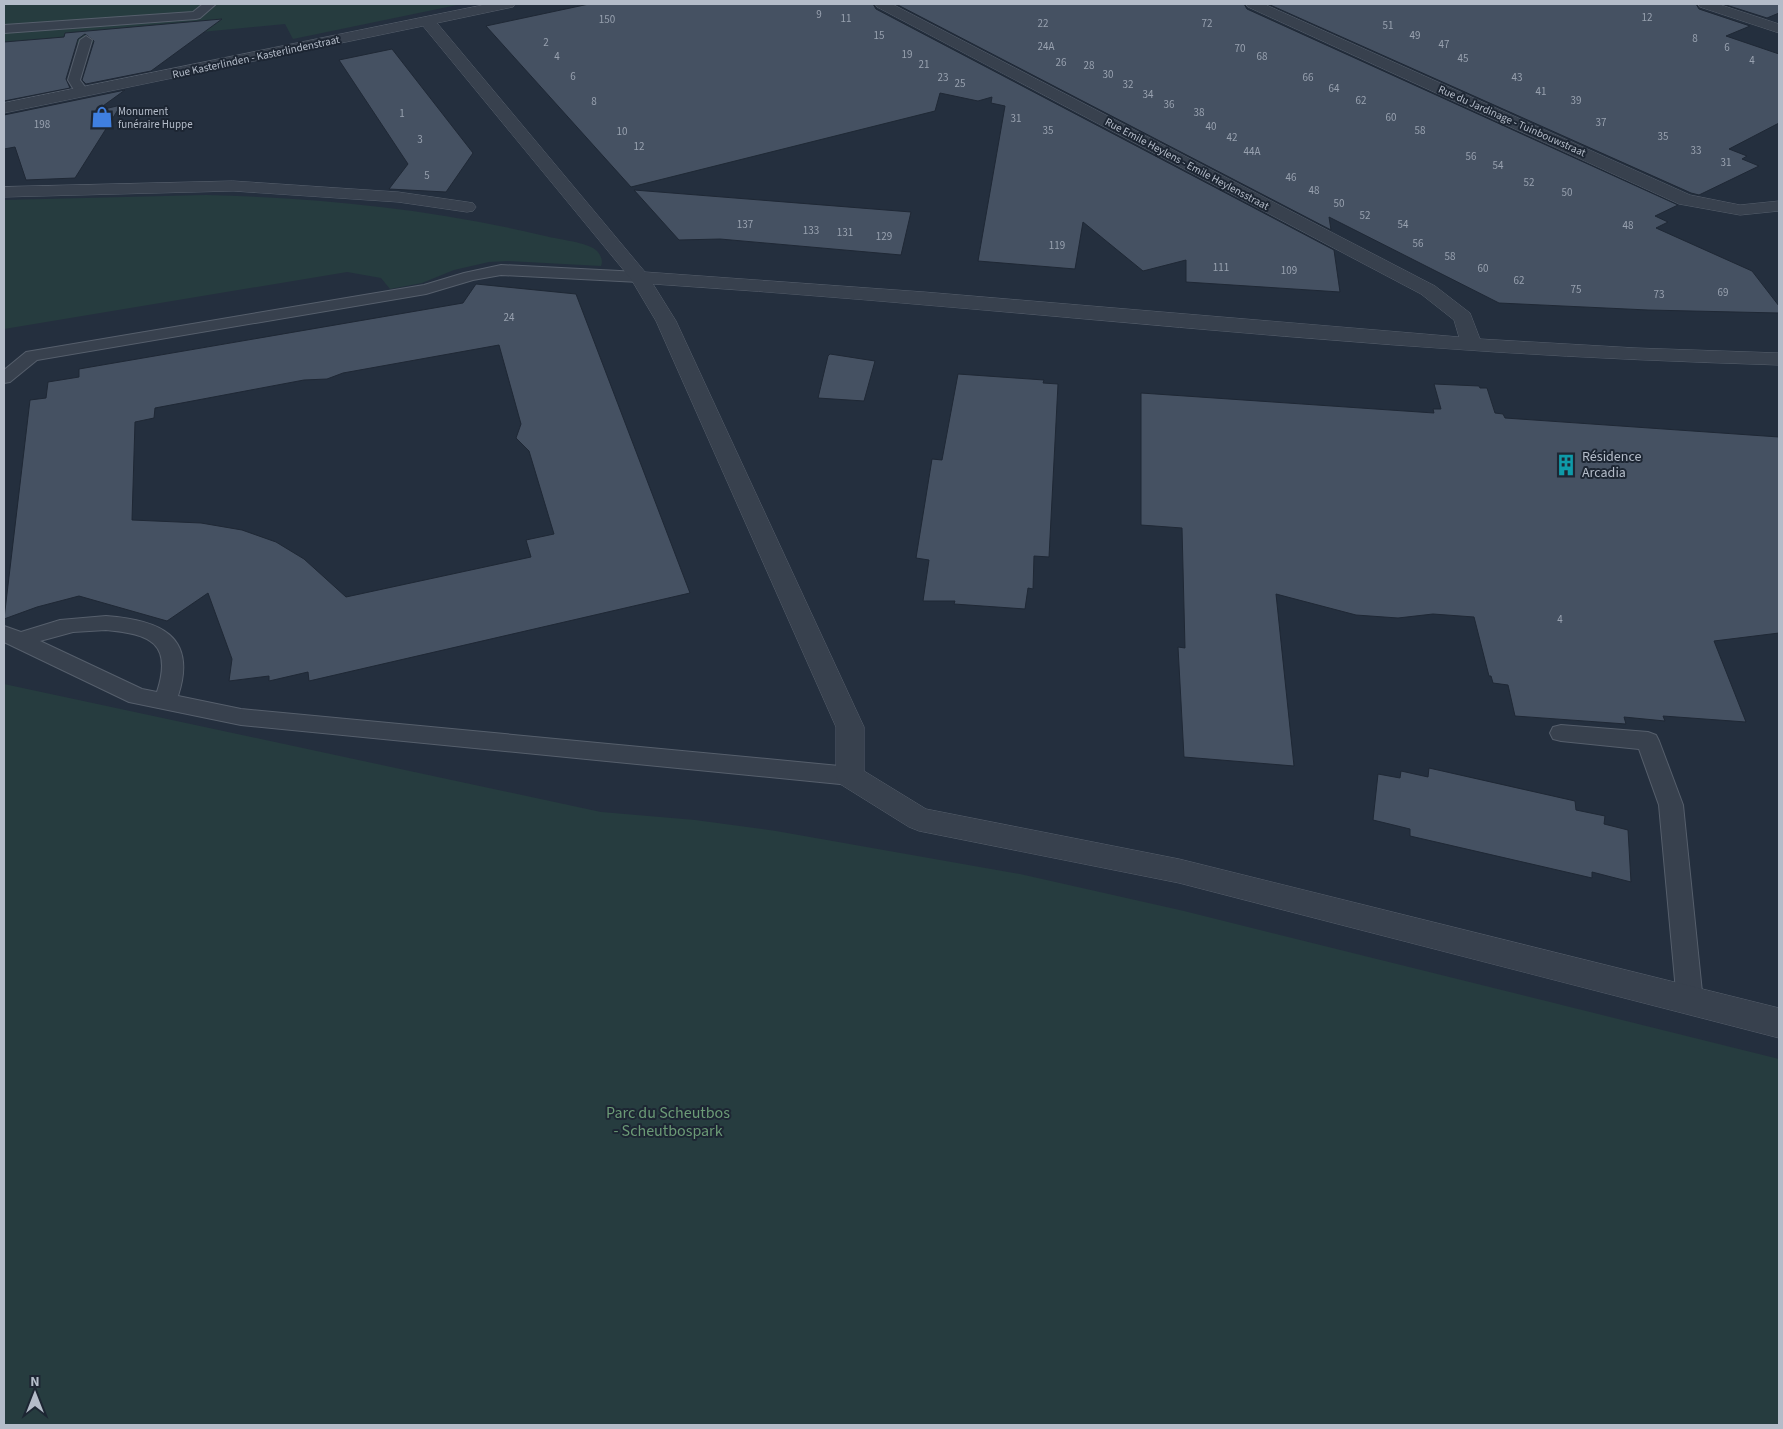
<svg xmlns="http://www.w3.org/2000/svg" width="1783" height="1429" font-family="'Source Sans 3',sans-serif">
<rect width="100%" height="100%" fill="#242f3e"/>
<g fill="#263c3f">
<polygon points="4,4 462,4 293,39 285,24 4,51"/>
<path d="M206,195C320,198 433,209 545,236C557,239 583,242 593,248C599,251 604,260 601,266L508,261L489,262L454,270L422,283L390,289L381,278L347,272L4,329V200Z"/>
<polygon points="4,684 601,812 695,820 776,831 1020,874 1184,911 1779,1059 1779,1425 4,1425 4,1339 49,1330 4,1339"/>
</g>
<g fill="#455162" stroke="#1f2835" fill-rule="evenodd">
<polygon points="589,4 873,4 876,9 1334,250 1340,292 1186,282 1186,260 1143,271 1083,222 1075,269 978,261 1005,106 991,103 992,97 978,101 940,93 935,111 631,187 486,26"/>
<polygon points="896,4 1244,4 1247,9 1678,205 1655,216 1668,222 1656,228 1752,271 1779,306 1779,313 1648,310 1499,303 1329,217 1331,230"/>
<polygon points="1268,4 1696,4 1699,9 1750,26 1726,36 1779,54 1779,123 1729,149 1747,156 1742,159 1759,166 1699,195 1691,193"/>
<polygon points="1723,4 1779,4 1779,13 1767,18"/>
<polygon points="222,19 151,71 86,84 82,80 94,41 85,34 78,39 66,79 70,88 4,101 4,42 64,37 65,33"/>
<polygon points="392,49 473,153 446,192 389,189 408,164 339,60"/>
<polygon points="125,90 96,111 121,105 75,178 26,180 15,147 4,149 4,115"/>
<polygon points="634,190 911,212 901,255 720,239 679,240"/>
<path d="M476,284L576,294L690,593L309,681L308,672L269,681V676L229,681L232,659L208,593L167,621L79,596L37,607L4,619L30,400L46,398L48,382L79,377V369L463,303ZM499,345L521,424L516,438L529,451L554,534L526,540L531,557L346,597L304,559L276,542L242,530L201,523L132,520L135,422L154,418L155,408L304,380L327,379L343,373Z"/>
<polygon points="830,354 875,361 864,401 818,398 828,356"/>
<polygon points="958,374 1044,380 1043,383 1058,384 1049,557 1034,556 1033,589 1028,588 1025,609 954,604 955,601 923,601 929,560 916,558 932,459 942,460"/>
<polygon points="1434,384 1479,386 1480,388 1487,388 1495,413 1503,414 1505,418 1779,437 1779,633 1714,641 1746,722 1663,716 1665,721 1624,717 1626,724 1515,716 1508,685 1493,683 1491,676 1489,676 1474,617 1433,614 1398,618 1356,615 1276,594 1294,766 1184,757 1178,647 1185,648 1182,528 1141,525 1141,393 1434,413 1433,409 1441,409"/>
<polygon points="1429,768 1575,801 1576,810 1605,816 1604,824 1628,830 1631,882 1592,872 1592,878 1410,836 1410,829 1373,820 1378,774 1400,778 1401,771 1428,777"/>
</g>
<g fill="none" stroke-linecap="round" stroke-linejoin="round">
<g stroke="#565f6c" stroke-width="2">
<g id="service">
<polygon points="203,4 216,4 200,18 196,19 4,33 4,25 193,12"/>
<polygon points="86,36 92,40 80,80 89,92 82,96 77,95 68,80 80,40"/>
<polygon points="501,265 639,272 645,274 647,277 645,280 639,282 501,275 473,280 426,294 37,360 10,382 4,383 4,370 26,352 32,351 424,285 464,273"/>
<path d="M106,616C159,620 198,635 178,696L241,709L850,767L858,770L862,776L858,782L850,785L241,725L129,702L4,642V626L21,632L60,620ZM106,630C150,634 173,643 157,692L142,689L40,641L73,632Z"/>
<polygon points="1561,725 1648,732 1656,735 1659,741 1683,805 1703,1002 1700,1010 1690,1014 1680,1010 1677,1002 1659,805 1639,749 1561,741 1553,739 1550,733 1553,727"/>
</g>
</g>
<g stroke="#565f6c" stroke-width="1">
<g id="minor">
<path d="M488,4H515L513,7L508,8L437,23L645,272L924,292L1459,337L1454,320L1421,294L877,7L875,4H892L1435,286L1470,313L1480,339L1636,348L1779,353V365C1684,362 1590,358 1496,352C1214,334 934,302 653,284L676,321L864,727V771L926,809L1179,859L1779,1008V1038L1179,883L919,831L909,827L840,784L836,776V727L656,321L631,279L423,26L4,113V103Z"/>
<polygon points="1246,4 1264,4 1690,195 1740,205 1779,201 1779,211 1740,215 1679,204 1248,7"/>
<polygon points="1698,4 1718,4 1779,24 1779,33 1700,7"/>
<polygon points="233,181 398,192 467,202 473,203 476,207 473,211 467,212 398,202 233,191 4,197 4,187"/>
</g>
</g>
<use href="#service" fill="#38414e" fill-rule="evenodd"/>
<use href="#minor" fill="#38414e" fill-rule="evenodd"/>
</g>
<defs>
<g id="shop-bare" transform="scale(1.725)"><path d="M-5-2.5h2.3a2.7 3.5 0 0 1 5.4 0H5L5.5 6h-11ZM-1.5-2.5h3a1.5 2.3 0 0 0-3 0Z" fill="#3f7fe0" stroke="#1d2633" stroke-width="2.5" paint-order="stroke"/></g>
<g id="building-bare" transform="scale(1.725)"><path d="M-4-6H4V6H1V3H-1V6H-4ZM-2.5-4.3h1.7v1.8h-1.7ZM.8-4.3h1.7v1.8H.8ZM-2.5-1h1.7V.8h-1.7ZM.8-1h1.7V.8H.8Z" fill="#0f9aa8" stroke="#1d2633" stroke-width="2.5" paint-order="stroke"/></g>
</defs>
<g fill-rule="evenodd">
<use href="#shop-bare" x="102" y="117"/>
<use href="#building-bare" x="1566" y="465"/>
</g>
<g text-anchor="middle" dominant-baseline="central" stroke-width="4" stroke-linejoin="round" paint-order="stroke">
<g font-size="11" fill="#98a1af">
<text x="819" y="14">9</text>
<text x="1647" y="17">12</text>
<text x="846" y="18">11</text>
<text x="607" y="19">150</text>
<text x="1043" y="23">22</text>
<text x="1207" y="23">72</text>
<text x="1388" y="25">51</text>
<text x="879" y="35">15</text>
<text x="1415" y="35">49</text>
<text x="1695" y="38">8</text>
<text x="546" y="42">2</text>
<text x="1444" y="44">47</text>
<text x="1046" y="46">24A</text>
<text x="1727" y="47">6</text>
<text x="1240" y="48">70</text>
<text x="907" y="54">19</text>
<text x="557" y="56">4</text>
<text x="1262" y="56">68</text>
<text x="1463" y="58">45</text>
<text x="1752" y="60">4</text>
<text x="1061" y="62">26</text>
<text x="924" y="64">21</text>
<text x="1089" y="65">28</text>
<text x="1108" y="74">30</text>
<text x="573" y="76">6</text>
<text x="943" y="77">23</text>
<text x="1308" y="77">66</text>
<text x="1517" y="77">43</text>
<text x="960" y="83">25</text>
<text x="1128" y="84">32</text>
<text x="1334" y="88">64</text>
<text x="1541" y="91">41</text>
<text x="1148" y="94">34</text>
<text x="1361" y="100">62</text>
<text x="1576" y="100">39</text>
<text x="594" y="101">8</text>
<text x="1169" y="104">36</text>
<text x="1199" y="112">38</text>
<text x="402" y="113">1</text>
<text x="1391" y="117">60</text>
<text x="1016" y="118">31</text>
<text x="1601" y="122">37</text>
<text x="42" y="124">198</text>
<text x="1211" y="126">40</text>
<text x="1048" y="130">35</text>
<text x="1420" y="130">58</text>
<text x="622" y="131">10</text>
<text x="1663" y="136">35</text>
<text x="1232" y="137">42</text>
<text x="420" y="139">3</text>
<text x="639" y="146">12</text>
<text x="1696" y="150">33</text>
<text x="1252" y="151">44A</text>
<text x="1471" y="156">56</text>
<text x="1726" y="162">31</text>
<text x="1498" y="165">54</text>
<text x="427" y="175">5</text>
<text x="1291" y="177">46</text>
<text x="1529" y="182">52</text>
<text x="1314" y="190">48</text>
<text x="1567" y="192">50</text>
<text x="1339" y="203">50</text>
<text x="1365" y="215">52</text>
<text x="745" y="224">137</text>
<text x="1403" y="224">54</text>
<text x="1628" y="225">48</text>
<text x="811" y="230">133</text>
<text x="845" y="232">131</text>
<text x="884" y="236">129</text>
<text x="1418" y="243">56</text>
<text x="1057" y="245">119</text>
<text x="1450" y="256">58</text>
<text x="1221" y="267">111</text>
<text x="1483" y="268">60</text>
<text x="1289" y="270">109</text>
<text x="1519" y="280">62</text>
<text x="1576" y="289">75</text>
<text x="1723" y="292">69</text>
<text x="1659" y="294">73</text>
<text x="509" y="317">24</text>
<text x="1560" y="619">4</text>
</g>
<g font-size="11" fill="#b4bcc9" stroke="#1d2633">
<text transform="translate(256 57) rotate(-12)">Rue Kasterlinden - Kasterlindenstraat</text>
<text transform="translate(1512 121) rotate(24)">Rue du Jardinage - Tuinbouwstraat</text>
<text transform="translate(1187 164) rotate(28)">Rue Emile Heylens - Emile Heylensstraat</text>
</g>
<g font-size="11" fill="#b4bcc9" stroke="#1d2633" text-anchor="start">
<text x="118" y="111">Monument<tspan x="118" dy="13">funéraire Huppe</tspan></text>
</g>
<g font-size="14" fill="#b4bcc9" stroke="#1d2633" text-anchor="start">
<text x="1582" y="457">Résidence<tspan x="1582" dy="16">Arcadia</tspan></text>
</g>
<g font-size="16" fill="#6b9a76" stroke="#1d2633">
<text x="668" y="1113">Parc du Scheutbos<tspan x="668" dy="18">- Scheutbospark</tspan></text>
</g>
</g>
<rect width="1783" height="1429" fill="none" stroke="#b4bcc9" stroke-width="10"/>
<g transform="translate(35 1394)" stroke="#1d2633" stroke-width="4" paint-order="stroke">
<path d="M0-4L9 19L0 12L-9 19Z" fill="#b4bcc9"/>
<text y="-8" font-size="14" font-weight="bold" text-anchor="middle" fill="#b4bcc9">N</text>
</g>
</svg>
